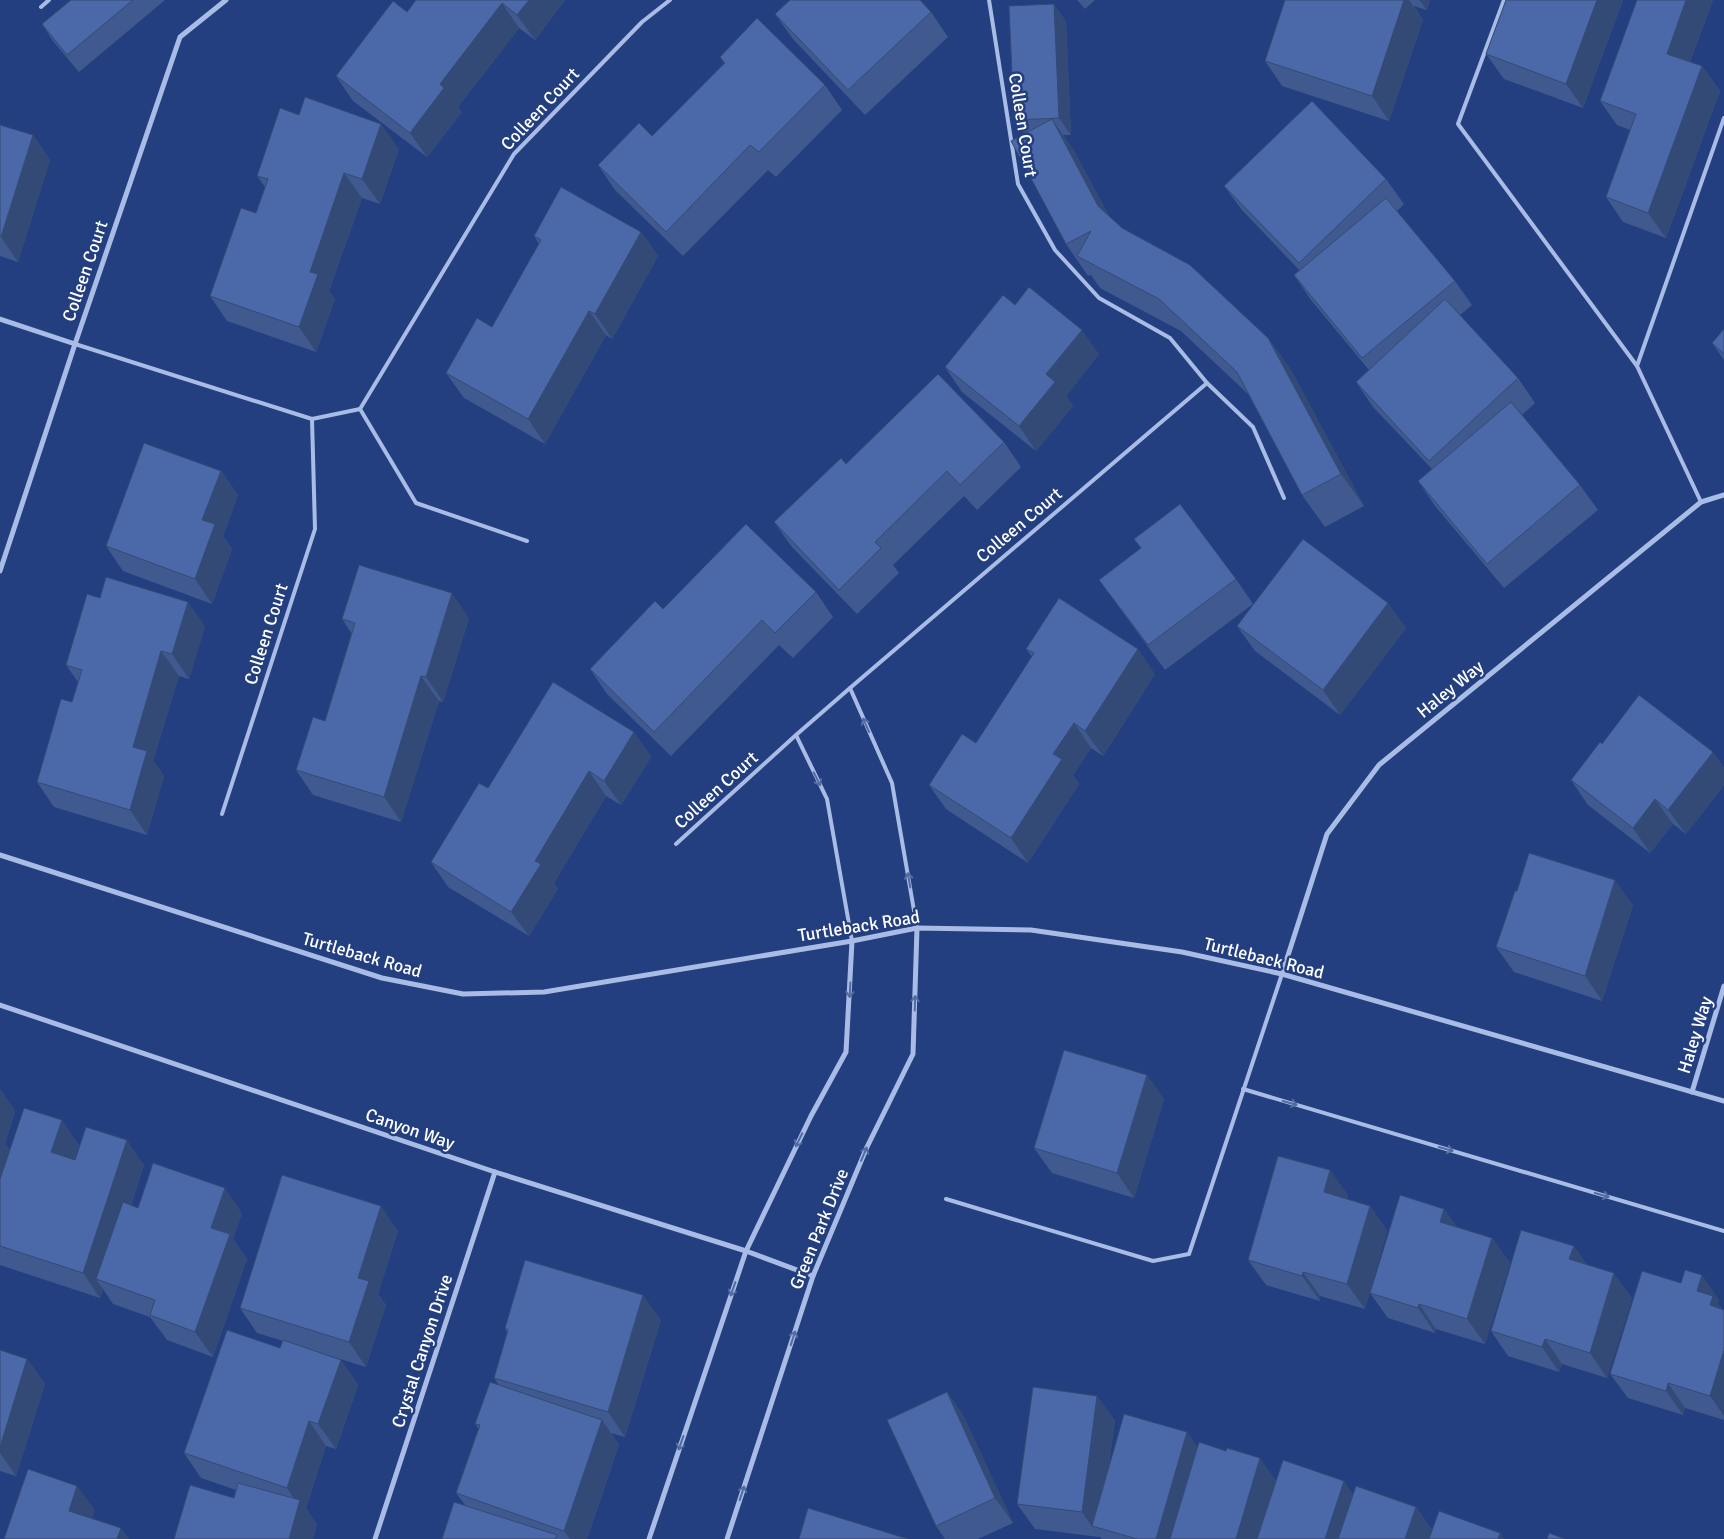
<svg xmlns="http://www.w3.org/2000/svg" width="1724" height="1539" font-family="Signika,sans-serif">
<rect width="100%" height="100%" fill="#233f7f"/>
<g fill="none" stroke-linecap="round" stroke-linejoin="round">
<g stroke="#a9bce6" stroke-width="4">
<polyline points="989,0 1018,184 1055,250 1099,298 1170,338 1207,383 1253,427 1284,498"/>
<polyline points="1504,0 1458,124 1637,366 1701,502"/>
<polyline points="41,7 49,0"/>
<polyline points="75,344 312,419"/>
<polyline points="1637,366 1724,118"/>
<polyline points="360,409 416,503 527,541"/>
<polyline points="850,688 892,783 917,928"/>
<polyline points="796,735 827,799 852,941"/>
<polyline points="222,814 315,529 312,419 360,409 514,154 642,22 670,0"/>
<polyline points="676,844 796,735 850,688 1207,383"/>
<polyline points="1243,1089 1724,1231"/>
<polyline points="946,1199 1153,1261 1189,1254 1282,974"/>
</g>
<g stroke="#a9bce6" stroke-width="5">
<polyline points="0,319 75,344"/>
<polyline points="0,571 75,344 180,37 226,0"/>
<polyline points="0,855 382,978 463,994 544,992 852,941 917,928 1031,930 1182,952 1282,974 1724,1101"/>
<polyline points="1282,974 1327,834 1379,765 1701,502 1724,495"/>
<polyline points="0,1005 495,1172 746,1251 813,1276"/>
<polyline points="1692,1092 1724,986"/>
<polyline points="375,1539 495,1172"/>
<polyline points="649,1539 746,1251 811,1116 846,1052 852,941"/>
<polyline points="727,1539 813,1276 867,1147 913,1054 917,928"/>
</g>
</g>
<g fill="#405a90">
<polygon points="71,0 165,0 79,72 53,41 42,24"/>
<polygon points="416,0 565,0 535,40 519,28 458,107 462,112 427,157 353,101 336,76 407,12"/>
<polygon points="1077,0 1095,0 1085,9"/>
<polygon points="1285,0 1430,0 1427,10 1414,6 1423,20 1389,121 1282,86 1265,61"/>
<polygon points="1623,0 1583,108 1504,79 1486,54"/>
<polygon points="1637,0 1713,0 1690,62 1702,66 1720,91 1666,238 1623,222 1606,197 1630,130 1617,125 1600,101"/>
<polygon points="931,12 948,37 865,115 793,39 775,14"/>
<polygon points="1066,21 1071,135 1063,135 1074,151 1109,216 1122,228 1268,338 1291,370 1364,506 1325,527 1302,495 1248,394 1181,331 1100,288 1091,275 1088,276 1066,244 1024,134 1014,120"/>
<polygon points="720,57 825,85 842,110 776,177 768,170 683,256 615,190 598,165 652,136 724,63"/>
<polygon points="0,125 33,135 50,160 18,262 0,256"/>
<polygon points="399,149 380,204 362,198 329,291 335,299 316,352 227,321 210,296 256,213 265,187 257,176"/>
<polygon points="1386,179 1404,204 1397,211 1455,281 1472,305 1460,315 1518,378 1535,403 1522,415 1580,485 1598,510 1504,588 1435,506 1418,481 1432,469 1373,407 1356,382 1369,370 1311,300 1294,275 1300,271 1242,210 1224,186"/>
<polygon points="641,232 658,256 612,339 606,335 545,444 464,398 446,373 492,327 539,244 534,236"/>
<polygon points="1015,305 1099,354 1066,396 1073,406 1036,451 962,392 945,367"/>
<polygon points="1724,329 1724,360 1712,343"/>
<polygon points="1004,442 1021,467 977,510 964,496 893,565 899,573 857,614 792,547 774,522 846,464"/>
<polygon points="221,471 238,495 223,536 232,549 212,604 123,571 106,546"/>
<polygon points="1141,548 1236,579 1253,604 1165,670 1099,580"/>
<polygon points="816,592 833,617 793,658 779,645 671,756 607,694 590,669 663,609"/>
<polygon points="100,598 205,626 189,679 179,676 153,761 164,776 147,835 54,807 37,782 72,702 78,682 66,665"/>
<polygon points="469,618 443,702 439,701 401,822 313,795 296,770 325,721 352,634 342,619"/>
<polygon points="1237,626 1406,628 1340,715 1255,651"/>
<polygon points="1026,649 1155,674 1103,756 1091,748 1073,775 1079,784 1028,863 946,809 929,785 976,743 1032,657"/>
<polygon points="634,732 651,757 621,805 606,796 554,883 558,889 529,936 448,887 431,862"/>
<polygon points="1602,744 1713,752 1724,768 1724,785 1686,834 1673,824 1650,853 1588,805 1571,780"/>
<polygon points="1633,905 1602,1001 1514,972 1496,947"/>
<polygon points="0,1089 15,1111 5,1144 10,1150 79,1145 74,1160 144,1165 131,1205 138,1208 242,1213 233,1239 247,1259 213,1357 167,1340 150,1317 113,1304 103,1289 100,1298 0,1265"/>
<polygon points="1164,1099 1134,1198 1052,1173 1034,1148"/>
<polygon points="1348,1195 1347,1199 1370,1206 1387,1231 1365,1309 1320,1296 1320,1301 1266,1285 1248,1260"/>
<polygon points="1444,1209 1457,1227 1492,1238 1510,1263 1485,1344 1436,1329 1435,1333 1388,1318 1370,1293"/>
<polygon points="398,1231 378,1294 386,1305 366,1367 311,1350 341,1360 358,1385 336,1449 326,1446 306,1508 317,1525 313,1539 174,1539 234,1498 236,1490 201,1478 184,1453 280,1348 283,1341 257,1333 240,1308"/>
<polygon points="1587,1264 1632,1298 1607,1378 1562,1364 1559,1372 1508,1356 1491,1331"/>
<polygon points="1719,1300 1718,1304 1722,1309 1724,1310 1724,1420 1685,1408 1683,1415 1628,1398 1610,1374"/>
<polygon points="661,1320 625,1437 611,1433 619,1445 587,1539 442,1539 465,1505 456,1493 479,1429 475,1424 499,1385 494,1378 507,1333 505,1328"/>
<polygon points="0,1350 27,1359 45,1384 16,1476 0,1471"/>
<polygon points="947,1392 964,1417 1013,1523 978,1539 945,1539 936,1526"/>
<polygon points="1115,1420 1108,1471 1187,1432 1197,1447 1276,1480 1416,1507 1432,1530 1500,1533 1504,1539 1102,1539 1099,1536 1099,1537 1035,1529 1017,1504"/>
</g>
<g fill="#344a76">
<polygon points="529,0 565,0 535,40 517,15"/>
<polygon points="1404,0 1409,0 1423,20 1389,121 1372,96"/>
<polygon points="1419,0 1430,0 1427,10"/>
<polygon points="1597,0 1623,0 1583,108 1566,84"/>
<polygon points="1686,0 1713,0 1684,78 1667,54"/>
<polygon points="502,3 519,28 458,107 462,112 427,157 410,133 440,84"/>
<polygon points="1054,4 1066,21 1071,135 1059,118"/>
<polygon points="1702,66 1720,91 1666,238 1648,213"/>
<polygon points="1052,119 1074,151 1121,238 1098,206"/>
<polygon points="381,124 399,149 380,204 362,179"/>
<polygon points="33,135 50,160 18,262 1,237"/>
<polygon points="344,173 362,198 329,291 335,299 316,352 299,327 310,272"/>
<polygon points="641,232 658,256 612,339 595,314"/>
<polygon points="589,311 606,335 545,444 528,419"/>
<polygon points="1082,330 1099,354 1066,396 1073,406 1036,451 1019,426 1046,374"/>
<polygon points="1268,338 1291,370 1364,506 1341,474"/>
<polygon points="221,471 238,495 223,536 232,549 212,604 195,579 202,520"/>
<polygon points="452,593 469,618 443,702 426,677"/>
<polygon points="188,602 205,626 189,679 172,654"/>
<polygon points="1388,603 1406,628 1340,715 1323,690"/>
<polygon points="1138,649 1155,674 1103,756 1085,731"/>
<polygon points="161,651 179,676 153,761 164,776 147,835 130,810 133,747"/>
<polygon points="421,676 439,701 401,822 384,797"/>
<polygon points="1074,723 1091,748 1073,775 1079,784 1028,863 1011,838 1053,754"/>
<polygon points="634,732 651,757 621,805 604,781"/>
<polygon points="1713,752 1724,768 1724,785 1686,834 1668,810"/>
<polygon points="589,771 606,796 554,883 558,889 529,936 511,912 535,861"/>
<polygon points="1655,799 1673,824 1650,853 1633,828"/>
<polygon points="1615,880 1633,905 1602,1001 1585,976"/>
<polygon points="1147,1075 1164,1099 1134,1198 1117,1173"/>
<polygon points="0,1089 15,1111 5,1144 15,1157 0,1204"/>
<polygon points="62,1120 79,1145 69,1177 51,1152"/>
<polygon points="127,1140 144,1165 105,1282 96,1279 103,1289 100,1298 83,1273"/>
<polygon points="1330,1170 1348,1195 1341,1217 1324,1192"/>
<polygon points="225,1188 242,1213 233,1239 247,1259 213,1357 195,1332 211,1228"/>
<polygon points="381,1206 398,1231 378,1294 386,1305 366,1367 349,1342 358,1278"/>
<polygon points="1370,1206 1387,1231 1365,1309 1347,1284"/>
<polygon points="1444,1209 1462,1234 1440,1222"/>
<polygon points="1492,1238 1510,1263 1485,1344 1467,1319"/>
<polygon points="1574,1246 1591,1270 1569,1259"/>
<polygon points="1303,1272 1320,1296 1320,1301 1302,1276"/>
<polygon points="1614,1273 1632,1298 1607,1378 1590,1353"/>
<polygon points="1702,1275 1719,1300 1718,1304 1724,1312 1715,1313 1697,1291"/>
<polygon points="643,1295 661,1320 625,1437 608,1412"/>
<polygon points="1419,1304 1436,1329 1435,1333 1418,1308"/>
<polygon points="1545,1339 1562,1364 1559,1372 1542,1347"/>
<polygon points="1724,1350 1724,1416 1710,1396"/>
<polygon points="27,1359 45,1384 16,1476 0,1453 0,1447"/>
<polygon points="341,1360 358,1385 336,1449 318,1424"/>
<polygon points="1668,1383 1685,1408 1683,1415 1666,1391"/>
<polygon points="947,1392 964,1417 1013,1523 995,1498"/>
<polygon points="1097,1396 1115,1420 1100,1528 1092,1526 1099,1537 1082,1512"/>
<polygon points="602,1420 619,1445 587,1539 570,1539 564,1531"/>
<polygon points="309,1421 326,1446 306,1508 317,1525 313,1539 289,1539 298,1505 287,1488"/>
<polygon points="1187,1432 1204,1457 1181,1539 1156,1539"/>
<polygon points="1260,1458 1278,1483 1261,1539 1236,1539"/>
<polygon points="1344,1481 1361,1506 1350,1539 1325,1539"/>
<polygon points="77,1486 95,1510 86,1536 69,1511"/>
<polygon points="1416,1507 1433,1532 1431,1539 1405,1539"/>
<polygon points="121,1528 129,1539 117,1539"/>
<polygon points="1500,1533 1504,1539 1498,1539"/>
</g>
<g fill="#4b69a8" stroke="#344a76">
<polygon points="71,0 133,0 67,55 42,24"/>
<polygon points="416,0 529,0 517,15 502,3 440,84 444,88 410,133 336,76 393,1 407,12"/>
<polygon points="790,0 920,0 931,12 848,90 775,14"/>
<polygon points="1285,0 1404,0 1372,96 1265,61"/>
<polygon points="1506,0 1597,0 1566,84 1486,54"/>
<polygon points="1637,0 1686,0 1667,54 1702,66 1648,213 1606,197 1636,114 1600,101"/>
<polygon points="1054,4 1059,118 1014,120 1009,6"/>
<polygon points="757,18 825,85 759,152 750,145 666,232 598,165 639,123 652,136 725,63 720,57"/>
<polygon points="305,97 381,124 362,179 344,173 310,272 318,274 299,327 210,296 241,208 256,213 268,179 257,176 280,108 299,115"/>
<polygon points="1312,101 1386,179 1299,263 1224,186"/>
<polygon points="1052,119 1098,206 1122,228 1190,265 1268,338 1341,474 1302,495 1237,372 1159,299 1077,256 1091,231 1066,244 1011,141"/>
<polygon points="0,125 33,135 1,237 0,236"/>
<polygon points="561,187 641,232 595,314 589,311 528,419 446,373 477,318 492,327 541,240 534,236"/>
<polygon points="1386,198 1455,281 1362,358 1294,275"/>
<polygon points="1029,287 1082,330 1046,374 1055,382 1019,426 945,367 1003,295 1015,305"/>
<polygon points="1445,299 1518,378 1429,461 1356,382"/>
<polygon points="1724,329 1724,354 1712,343"/>
<polygon points="938,374 1004,442 960,485 947,471 875,542 881,548 839,590 774,522 841,458 846,464"/>
<polygon points="1511,402 1580,485 1487,564 1418,481"/>
<polygon points="144,443 221,471 202,520 215,524 195,579 106,546"/>
<polygon points="1180,504 1236,579 1148,645 1099,580 1141,548 1134,539"/>
<polygon points="746,524 816,592 775,633 762,620 654,732 590,669 655,601 663,609"/>
<polygon points="1303,539 1388,603 1323,690 1237,626"/>
<polygon points="359,565 452,593 426,677 421,676 384,797 296,770 313,717 325,721 355,623 342,619"/>
<polygon points="106,577 188,602 172,654 161,651 133,747 147,751 130,810 37,782 61,699 72,702 82,670 66,665 87,594 100,598"/>
<polygon points="1059,598 1138,649 1085,731 1074,723 1053,754 1062,759 1011,838 929,785 962,734 976,743 1034,653 1026,649"/>
<polygon points="553,682 634,732 604,781 589,771 535,861 541,864 511,912 431,862 479,783 488,788"/>
<polygon points="1639,695 1713,752 1668,810 1655,799 1633,828 1571,780 1600,742 1602,744"/>
<polygon points="1529,853 1615,880 1585,976 1496,947 1515,891 1517,891"/>
<polygon points="1064,1050 1147,1075 1117,1173 1034,1148"/>
<polygon points="24,1108 62,1120 51,1152 75,1160 86,1127 127,1140 83,1273 0,1246 0,1179"/>
<polygon points="1278,1156 1330,1170 1324,1192 1370,1206 1347,1284 1303,1272 1302,1276 1248,1260"/>
<polygon points="153,1163 225,1188 211,1228 230,1234 195,1332 150,1315 155,1300 96,1279 123,1202 138,1208"/>
<polygon points="282,1175 381,1206 358,1278 369,1281 349,1342 240,1308"/>
<polygon points="1400,1195 1444,1209 1440,1222 1492,1238 1467,1319 1419,1304 1418,1308 1370,1293"/>
<polygon points="1521,1230 1574,1246 1569,1259 1614,1273 1590,1353 1545,1339 1542,1347 1491,1331"/>
<polygon points="525,1260 643,1295 608,1412 494,1378 508,1330 505,1328"/>
<polygon points="1685,1270 1702,1275 1697,1291 1713,1296 1710,1305 1724,1310 1724,1350 1710,1396 1668,1383 1666,1391 1610,1374 1642,1271 1681,1283"/>
<polygon points="227,1330 280,1348 283,1340 341,1360 318,1424 309,1421 287,1488 184,1453"/>
<polygon points="0,1350 27,1359 0,1447"/>
<polygon points="490,1382 602,1420 564,1531 456,1493 480,1425 475,1424"/>
<polygon points="1033,1387 1097,1396 1082,1512 1017,1504"/>
<polygon points="947,1392 995,1498 936,1526 887,1420"/>
<polygon points="1124,1414 1187,1432 1156,1539 1137,1539 1092,1526"/>
<polygon points="1199,1442 1226,1451 1227,1448 1260,1458 1236,1539 1170,1539"/>
<polygon points="1283,1460 1344,1481 1325,1539 1257,1539"/>
<polygon points="28,1469 77,1486 69,1511 121,1528 117,1539 4,1539"/>
<polygon points="238,1483 300,1500 289,1539 174,1539 190,1485 234,1498"/>
<polygon points="1356,1486 1416,1507 1405,1539 1338,1539"/>
<polygon points="454,1502 557,1535 555,1539 442,1539"/>
<polygon points="808,1508 908,1539 799,1539"/>
<polygon points="1439,1511 1500,1533 1498,1539 1429,1539"/>
<polygon points="1549,1533 1565,1539 1547,1539"/>
</g>
<defs><path id="oneway-shaft" d="M-6 0H5M1.5-3L5.5 0L1.5 3" fill="none" stroke-width="1.6" stroke-linecap="round" stroke-linejoin="round" transform="scale(1.25)"/></defs>
<g stroke="#526ba3">
<use href="#oneway-shaft" transform="translate(866 725) rotate(-114)"/>
<use href="#oneway-shaft" transform="translate(817 779) rotate(63)"/>
<use href="#oneway-shaft" transform="translate(909 880) rotate(-100)"/>
<use href="#oneway-shaft" transform="translate(850 990) rotate(93)"/>
<use href="#oneway-shaft" transform="translate(915 1003) rotate(-88)"/>
<use href="#oneway-shaft" transform="translate(1290 1103) rotate(16)"/>
<use href="#oneway-shaft" transform="translate(799 1140) rotate(116)"/>
<use href="#oneway-shaft" transform="translate(1446 1149) rotate(16)"/>
<use href="#oneway-shaft" transform="translate(864 1154) rotate(-67)"/>
<use href="#oneway-shaft" transform="translate(1602 1195) rotate(16)"/>
<use href="#oneway-shaft" transform="translate(733 1289) rotate(109)"/>
<use href="#oneway-shaft" transform="translate(793 1338) rotate(-72)"/>
<use href="#oneway-shaft" transform="translate(681 1443) rotate(109)"/>
<use href="#oneway-shaft" transform="translate(742 1493) rotate(-72)"/>
</g>
<g text-anchor="middle" dominant-baseline="central" stroke-width="5" stroke-linejoin="round" paint-order="stroke">
<g font-size="18" fill="#fff" stroke="#233f7f">
<text transform="translate(540 109) rotate(-47)">Colleen Court</text>
<text transform="translate(1023 125) rotate(81)">Colleen Court</text>
<text transform="translate(85 271) rotate(-71)">Colleen Court</text>
<text transform="translate(1019 525) rotate(-40)">Colleen Court</text>
<text transform="translate(266 634) rotate(-72)">Colleen Court</text>
<text transform="translate(1450 689) rotate(-39)">Haley Way</text>
<text transform="translate(716 790) rotate(-42)">Colleen Court</text>
<text transform="translate(859 926) rotate(-9)">Turtleback Road</text>
<text transform="translate(362 955) rotate(16)">Turtleback Road</text>
<text transform="translate(1264 958) rotate(14)">Turtleback Road</text>
<text transform="translate(1695 1035) rotate(-73)">Haley Way</text>
<text transform="translate(410 1129) rotate(19)">Canyon Way</text>
<text transform="translate(819 1229) rotate(-68)">Green Park Drive</text>
<text transform="translate(422 1351) rotate(-72)">Crystal Canyon Drive</text>
</g>
</g>
</svg>
